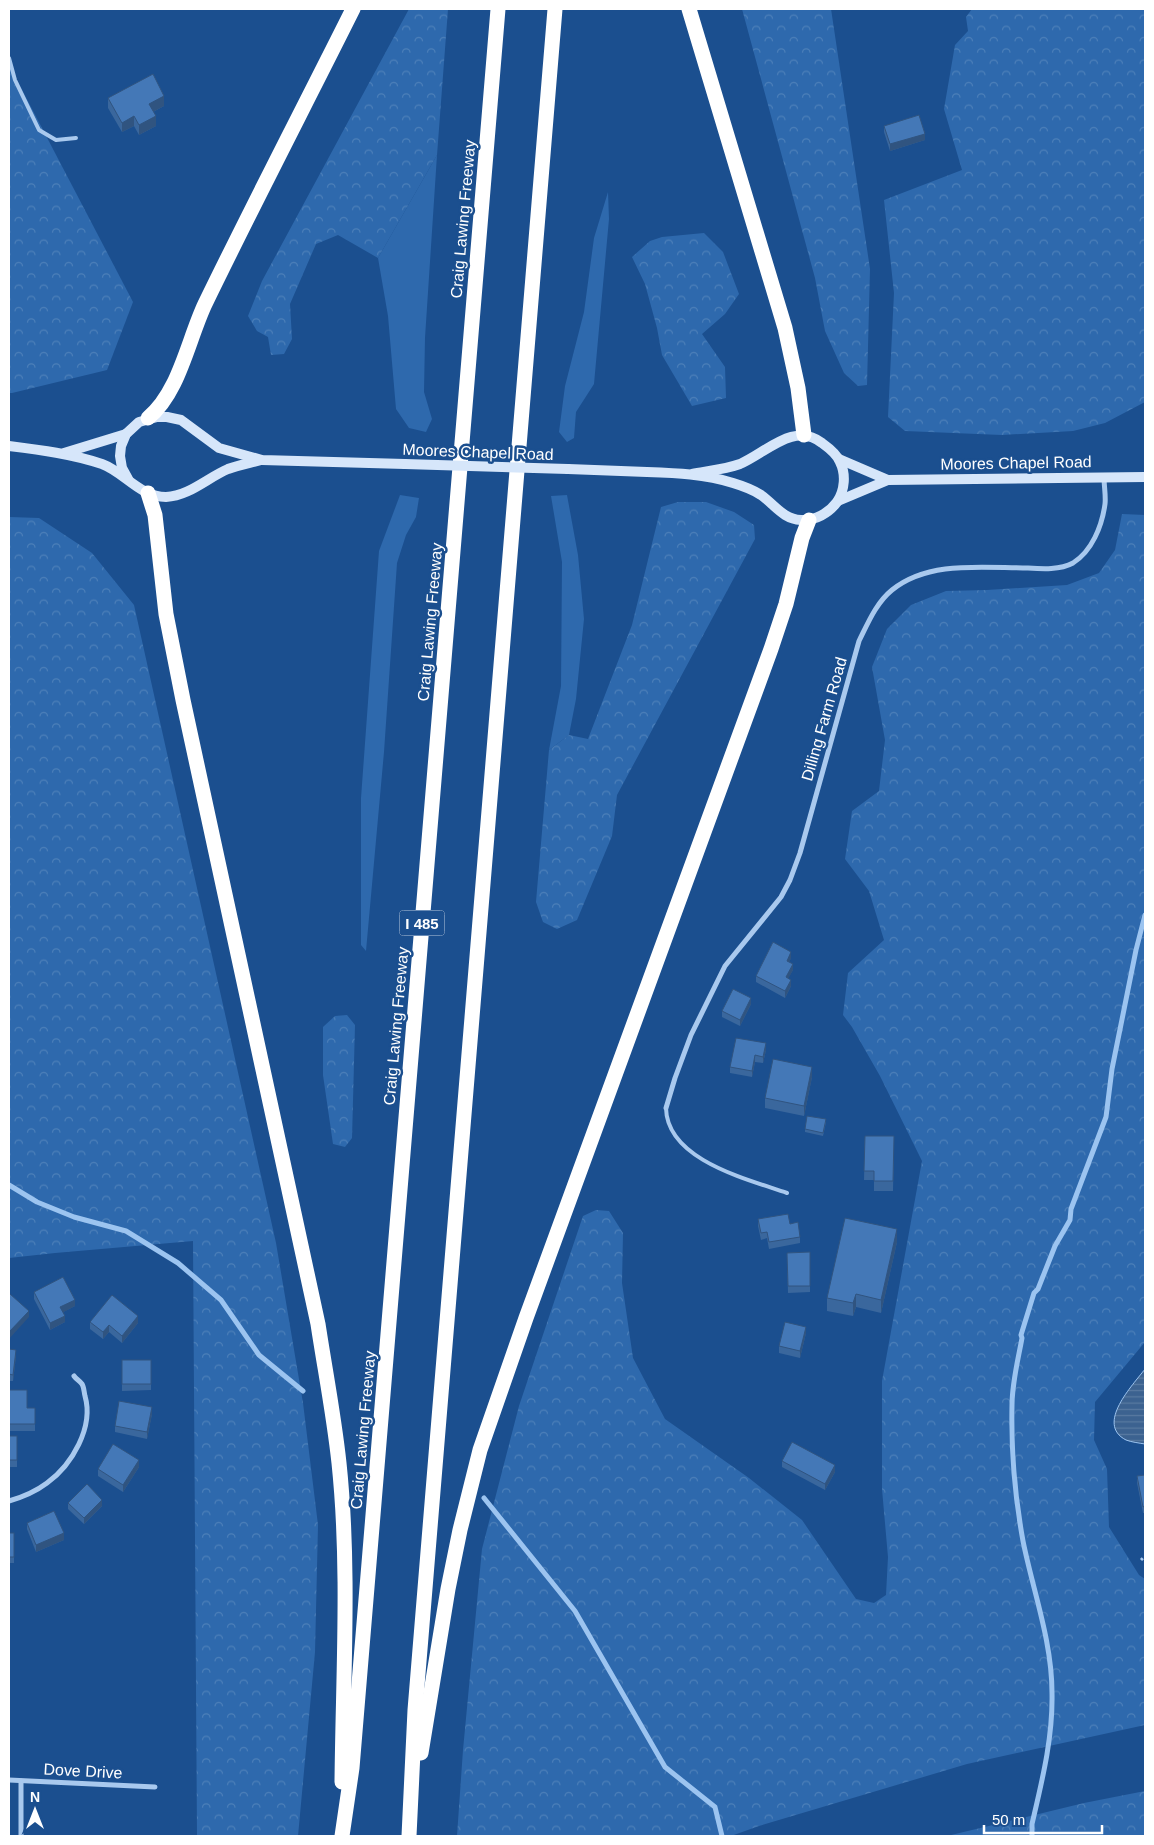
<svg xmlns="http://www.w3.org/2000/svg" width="1154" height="1845" font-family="Helvetica,sans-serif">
<defs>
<pattern id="forest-crowns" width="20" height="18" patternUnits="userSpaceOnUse" patternTransform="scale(1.25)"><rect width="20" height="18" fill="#2e69ad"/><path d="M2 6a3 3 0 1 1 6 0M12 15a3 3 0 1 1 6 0" fill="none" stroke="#4d80b9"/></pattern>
<pattern id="water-rules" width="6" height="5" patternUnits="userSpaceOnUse" patternTransform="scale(1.25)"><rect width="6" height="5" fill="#3c6290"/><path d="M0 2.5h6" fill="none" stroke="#597aa1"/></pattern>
</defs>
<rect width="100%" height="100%" fill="#1b4f8f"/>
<g fill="#2e69ad">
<polygon points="437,155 425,338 424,392 432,419 426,432 409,428 396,409 388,316 378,258"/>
<polygon points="608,192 609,219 594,384 576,412 574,438 567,442 559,432 565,386 584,312 594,238"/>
<polygon points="400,495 419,498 416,517 406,535 397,563 384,752 366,951 361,945 361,798 379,551"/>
<polygon points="567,495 578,555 584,619 576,699 569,735 549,750 561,686 562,562 551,496"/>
</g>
<g fill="url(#forest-crowns)">
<polygon points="409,9 448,9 437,155 378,258 338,235 316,244 290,304 292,339 284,354 271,355 268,337 257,331 248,316 262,281"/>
<polygon points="742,9 831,9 870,269 867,385 858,386 844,373 825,331 815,278"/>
<polygon points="972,9 1145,9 1145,402 1105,423 1073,431 1002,435 905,431 888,417 894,293 884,200 962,170 944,109 955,45 968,31 966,17"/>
<polygon points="9,65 133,302 107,370 12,393 9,393"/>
<polygon points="704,233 723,252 739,294 725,314 702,334 725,367 726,398 692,406 662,355 657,328 645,284 632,257 650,241 662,237"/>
<polygon points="678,502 706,502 734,512 754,525 755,539 617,795 612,836 577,920 557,929 543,922 536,902 549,750 569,735 588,739 632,625 661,507"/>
<polygon points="1122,514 1145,515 1145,1342 1095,1402 1094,1440 1107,1469 1109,1527 1139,1575 1145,1579 1145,1725 967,1764 759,1826 731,1836 457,1836 463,1750 482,1549 519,1406 583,1216 596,1210 609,1211 623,1233 622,1283 633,1358 665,1419 749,1478 802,1520 856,1599 874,1603 886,1595 888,1557 882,1489 882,1381 922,1161 880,1076 852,1027 843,1015 848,973 884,940 869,891 845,859 852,811 879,791 885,740 872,667 887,629 911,605 946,591 987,590 1067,585 1099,573 1115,550"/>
<polygon points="9,517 39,518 92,553 134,605 276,1243 303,1403 318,1525 315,1652 298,1836 197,1836 193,1241 55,1253 9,1258"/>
<polygon points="347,1015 355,1025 352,1138 345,1147 333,1144 323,1075 323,1027 335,1016"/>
<polygon points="1145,1791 1145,1836 947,1836 1084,1803"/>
</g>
<path fill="url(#water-rules)" stroke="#9cc4f0" d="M1145,1369V1444C1139,1443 1131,1442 1126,1440C1095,1424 1133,1385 1145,1369Z"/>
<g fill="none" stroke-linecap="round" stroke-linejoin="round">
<g stroke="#9cc4f0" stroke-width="5">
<polyline points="9,1185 37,1202 74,1217 126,1231 178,1263 221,1300 259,1355 303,1391"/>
<polyline points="484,1498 575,1611 665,1767 715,1807 722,1836"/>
<path d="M1032,1836V1824C1042,1781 1053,1738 1052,1693C1052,1641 1033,1591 1023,1541C1015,1497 1011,1450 1012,1405C1012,1383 1018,1360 1022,1338L1021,1335L1034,1293L1038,1289L1055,1246L1070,1220L1071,1209L1106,1117L1112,1069L1136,950L1145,915"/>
</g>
<polyline stroke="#a9c9ee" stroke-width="3" stroke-dasharray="2.5 4" stroke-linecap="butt" points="1141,1560 1145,1556"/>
<g stroke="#a9c9ee" stroke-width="4">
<polyline points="9,58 15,80 39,130 56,140 76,138"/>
<path d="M666,1108C667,1160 747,1179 787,1193"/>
</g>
<g stroke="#a9c9ee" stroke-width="5">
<path d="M666,1108L675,1078L691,1035L725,966L781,897L790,880L800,853L859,641C868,623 876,603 892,590C929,560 984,568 1028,568C1043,569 1060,570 1073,563C1092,551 1102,526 1105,504C1106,496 1104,486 1104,477"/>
<path d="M9,1501C23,1497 35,1492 47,1483C72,1465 94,1427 85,1396C84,1392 84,1387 82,1384C80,1381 76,1379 74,1376"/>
<polyline points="9,1780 155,1787"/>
<polyline points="21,1781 21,1836"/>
</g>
<g stroke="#d6e6fa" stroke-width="10">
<path d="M9,446C41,450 72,454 102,464C124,472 140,497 166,497C189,496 207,478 228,469C238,465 250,463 261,460"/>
<polyline points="64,453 126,434"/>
<polyline points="839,459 888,480 1145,477"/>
<path d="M568,469C594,470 621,471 647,472C676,473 705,474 733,483C743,486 752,489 761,495C775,505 783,519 801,520C815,521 829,513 837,502C845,490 846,474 840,462C837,454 829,448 822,443C794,421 766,453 740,464C726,469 708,471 692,474"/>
<polyline points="128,479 122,468 120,456 121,446 126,434 139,422 157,417 167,417 181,420 219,448 262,460 405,464"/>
<polyline points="838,501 888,480"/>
</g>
<g stroke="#fff" stroke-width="15">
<polyline points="689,9 785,328 798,388 804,435"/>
<path d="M148,418C179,393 188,340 205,304C253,205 304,107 353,9"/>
<path d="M148,493L155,515L166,614L183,700L318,1324C325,1370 334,1416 339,1463C350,1568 343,1676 342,1782"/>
<polyline points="421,1753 448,1589 460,1530 480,1450 526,1318 771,649 786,604 802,538 809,520"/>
<polyline points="342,1836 352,1768 498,9"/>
<polyline points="409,1836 415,1710 555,9"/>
</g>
<polyline stroke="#d6e6fa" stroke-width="10" points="405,464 568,469"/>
</g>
<g fill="#3a679d">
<polygon points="108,98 164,106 153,112 156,126 139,135 134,126 122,132 108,108"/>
<polygon points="884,126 925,140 890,151 884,132"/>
<polygon points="791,958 789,962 793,970 788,978 791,986 785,998 756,982 756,976"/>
<polygon points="751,1004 740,1026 722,1017 722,1011"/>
<polygon points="766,1050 763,1063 755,1062 752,1077 730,1073 730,1067"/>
<polygon points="812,1077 804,1116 765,1108 765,1098"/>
<polygon points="826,1122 823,1136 805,1132 805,1129"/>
<polygon points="865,1136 894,1136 893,1191 874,1191 874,1180 864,1180"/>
<polygon points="758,1219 790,1224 800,1237 800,1243 769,1249 767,1238 761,1240 758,1226"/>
<polygon points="897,1242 881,1313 856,1307 853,1316 827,1311 827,1298"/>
<polygon points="810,1252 810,1292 788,1293 787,1253"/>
<polygon points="34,1292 75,1306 63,1312 65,1322 50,1330 34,1299"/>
<polygon points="90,1322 138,1323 122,1343 109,1332 103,1339 90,1329"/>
<polygon points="806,1333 800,1358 779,1353 779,1346"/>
<polygon points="9,1349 16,1356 13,1381 9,1381"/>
<polygon points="122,1360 151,1360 151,1390 122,1391"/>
<polygon points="9,1390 27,1408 35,1408 35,1431 9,1431"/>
<polygon points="152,1414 147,1439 115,1432 115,1426"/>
<rect x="9" y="1436" width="8" height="31"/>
<polygon points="782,1461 835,1472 825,1490 782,1467"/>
<polygon points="139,1467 123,1492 98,1476 98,1469"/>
<polygon points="1145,1475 1145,1513 1143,1513 1137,1483 1137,1476"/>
<polygon points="68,1503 102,1506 84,1524 68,1509"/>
<polygon points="27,1523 64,1540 36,1552 27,1529"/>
<rect x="9" y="1533" width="5" height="30"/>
</g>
<g fill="#305480">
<polygon points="164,96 164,106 149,114 149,104"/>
<polygon points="134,116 134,126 122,132 122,123"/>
<polygon points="156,116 156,126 139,135 139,125"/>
<polygon points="925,134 925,140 890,151 890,144"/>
<polygon points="791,952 791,958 787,967 787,961"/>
<polygon points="793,964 793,970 786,983 786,977"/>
<polygon points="791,980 791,986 785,998 785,991"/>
<polygon points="751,998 751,1004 740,1026 740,1020"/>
<polygon points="766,1043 766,1050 763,1063 763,1057"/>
<polygon points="755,1055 755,1062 752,1077 752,1071"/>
<polygon points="812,1067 812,1077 804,1116 804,1106"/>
<polygon points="897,1229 897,1242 881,1313 881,1300"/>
<polygon points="856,1294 856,1307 853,1316 853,1303"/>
<polygon points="75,1300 75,1306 60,1314 60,1307"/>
<polygon points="29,1311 29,1317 9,1339 9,1332"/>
<polygon points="65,1316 65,1322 50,1330 50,1323"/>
<polygon points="138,1316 138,1323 122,1343 122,1336"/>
<polygon points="109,1325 109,1332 103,1339 103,1332"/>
<polygon points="806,1327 806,1333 800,1358 800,1351"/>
<polygon points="16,1350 16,1356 13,1381 13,1375"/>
<polygon points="152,1407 152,1414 147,1439 147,1432"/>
<polygon points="139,1460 139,1467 123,1492 123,1485"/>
<polygon points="835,1465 835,1472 825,1490 825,1484"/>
<polygon points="102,1500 102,1506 84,1524 84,1518"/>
<polygon points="64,1533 64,1540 36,1552 36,1545"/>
</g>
<g fill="#4478b7" stroke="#305480">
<polygon points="153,74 164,96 149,104 156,116 139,125 134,116 122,123 108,98"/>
<polygon points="919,115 925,134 890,144 884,126"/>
<polygon points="773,942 791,952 787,961 793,964 786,977 791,980 785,991 756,976"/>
<polygon points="733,989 751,998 740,1020 722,1011"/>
<polygon points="736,1038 766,1043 763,1057 755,1055 752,1071 730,1067"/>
<polygon points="773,1059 812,1067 804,1106 765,1098"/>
<polygon points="807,1116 826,1119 823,1133 805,1129"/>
<polygon points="865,1136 894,1136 893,1181 874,1181 874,1171 864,1171"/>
<polygon points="788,1214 790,1224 798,1222 800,1237 769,1242 767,1232 761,1233 758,1219"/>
<polygon points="845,1218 897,1229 881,1300 856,1294 853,1303 827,1298"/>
<polygon points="810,1252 810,1286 788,1286 787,1253"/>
<polygon points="63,1277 75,1300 60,1307 65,1316 50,1323 34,1292"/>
<polygon points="9,1294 10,1294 29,1311 9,1332"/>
<polygon points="112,1295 138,1316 122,1336 109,1325 103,1332 90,1322"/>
<polygon points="785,1322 806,1327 800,1351 779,1346"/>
<polygon points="9,1349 16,1350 13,1375 9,1374"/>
<rect x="122" y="1360" width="29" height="24"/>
<polygon points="9,1390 27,1390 27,1408 35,1408 35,1424 9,1424"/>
<polygon points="119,1401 152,1407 147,1432 115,1426"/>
<rect x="9" y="1436" width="8" height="24"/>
<polygon points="792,1442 835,1465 825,1484 782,1461"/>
<polygon points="113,1444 139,1460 123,1485 98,1469"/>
<polygon points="1145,1475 1145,1506 1143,1507 1137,1476"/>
<polygon points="87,1484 102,1500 84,1518 68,1503"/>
<polygon points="54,1511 64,1533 36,1545 27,1523"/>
<rect x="9" y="1533" width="5" height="24"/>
</g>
<g text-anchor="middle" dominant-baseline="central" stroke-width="5" stroke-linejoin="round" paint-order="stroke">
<rect fill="#1b4f8f" stroke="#bbcadd" stroke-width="1" x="399.5" y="910.5" width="45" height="25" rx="4"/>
<g font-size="15" font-weight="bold" fill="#fff">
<text x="422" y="923">I 485</text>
</g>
<g font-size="16" fill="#fff" stroke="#1b4f8f">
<text transform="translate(463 219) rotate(-85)">Craig Lawing Freeway</text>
<text transform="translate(478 452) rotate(2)">Moores Chapel Road</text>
<text transform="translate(1016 463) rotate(-1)">Moores Chapel Road</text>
<text transform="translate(430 622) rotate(-85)">Craig Lawing Freeway</text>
<text transform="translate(824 719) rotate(-74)">Dilling Farm Road</text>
<text transform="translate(396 1026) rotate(-85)">Craig Lawing Freeway</text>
<text transform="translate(363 1430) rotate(-85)">Craig Lawing Freeway</text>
<text transform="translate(83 1771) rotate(3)">Dove Drive</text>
</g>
</g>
<rect width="1154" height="1845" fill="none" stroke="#ffffff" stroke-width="20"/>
<g transform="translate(35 1810)" stroke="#1b4f8f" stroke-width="4" paint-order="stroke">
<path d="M0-4L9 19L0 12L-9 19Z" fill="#ffffff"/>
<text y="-8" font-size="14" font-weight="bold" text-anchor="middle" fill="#ffffff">N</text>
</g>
<path d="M984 1825v8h118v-8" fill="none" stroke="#ffffff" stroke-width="2.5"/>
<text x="992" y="1825" font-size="15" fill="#ffffff" stroke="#1b4f8f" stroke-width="4" paint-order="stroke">50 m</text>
</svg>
